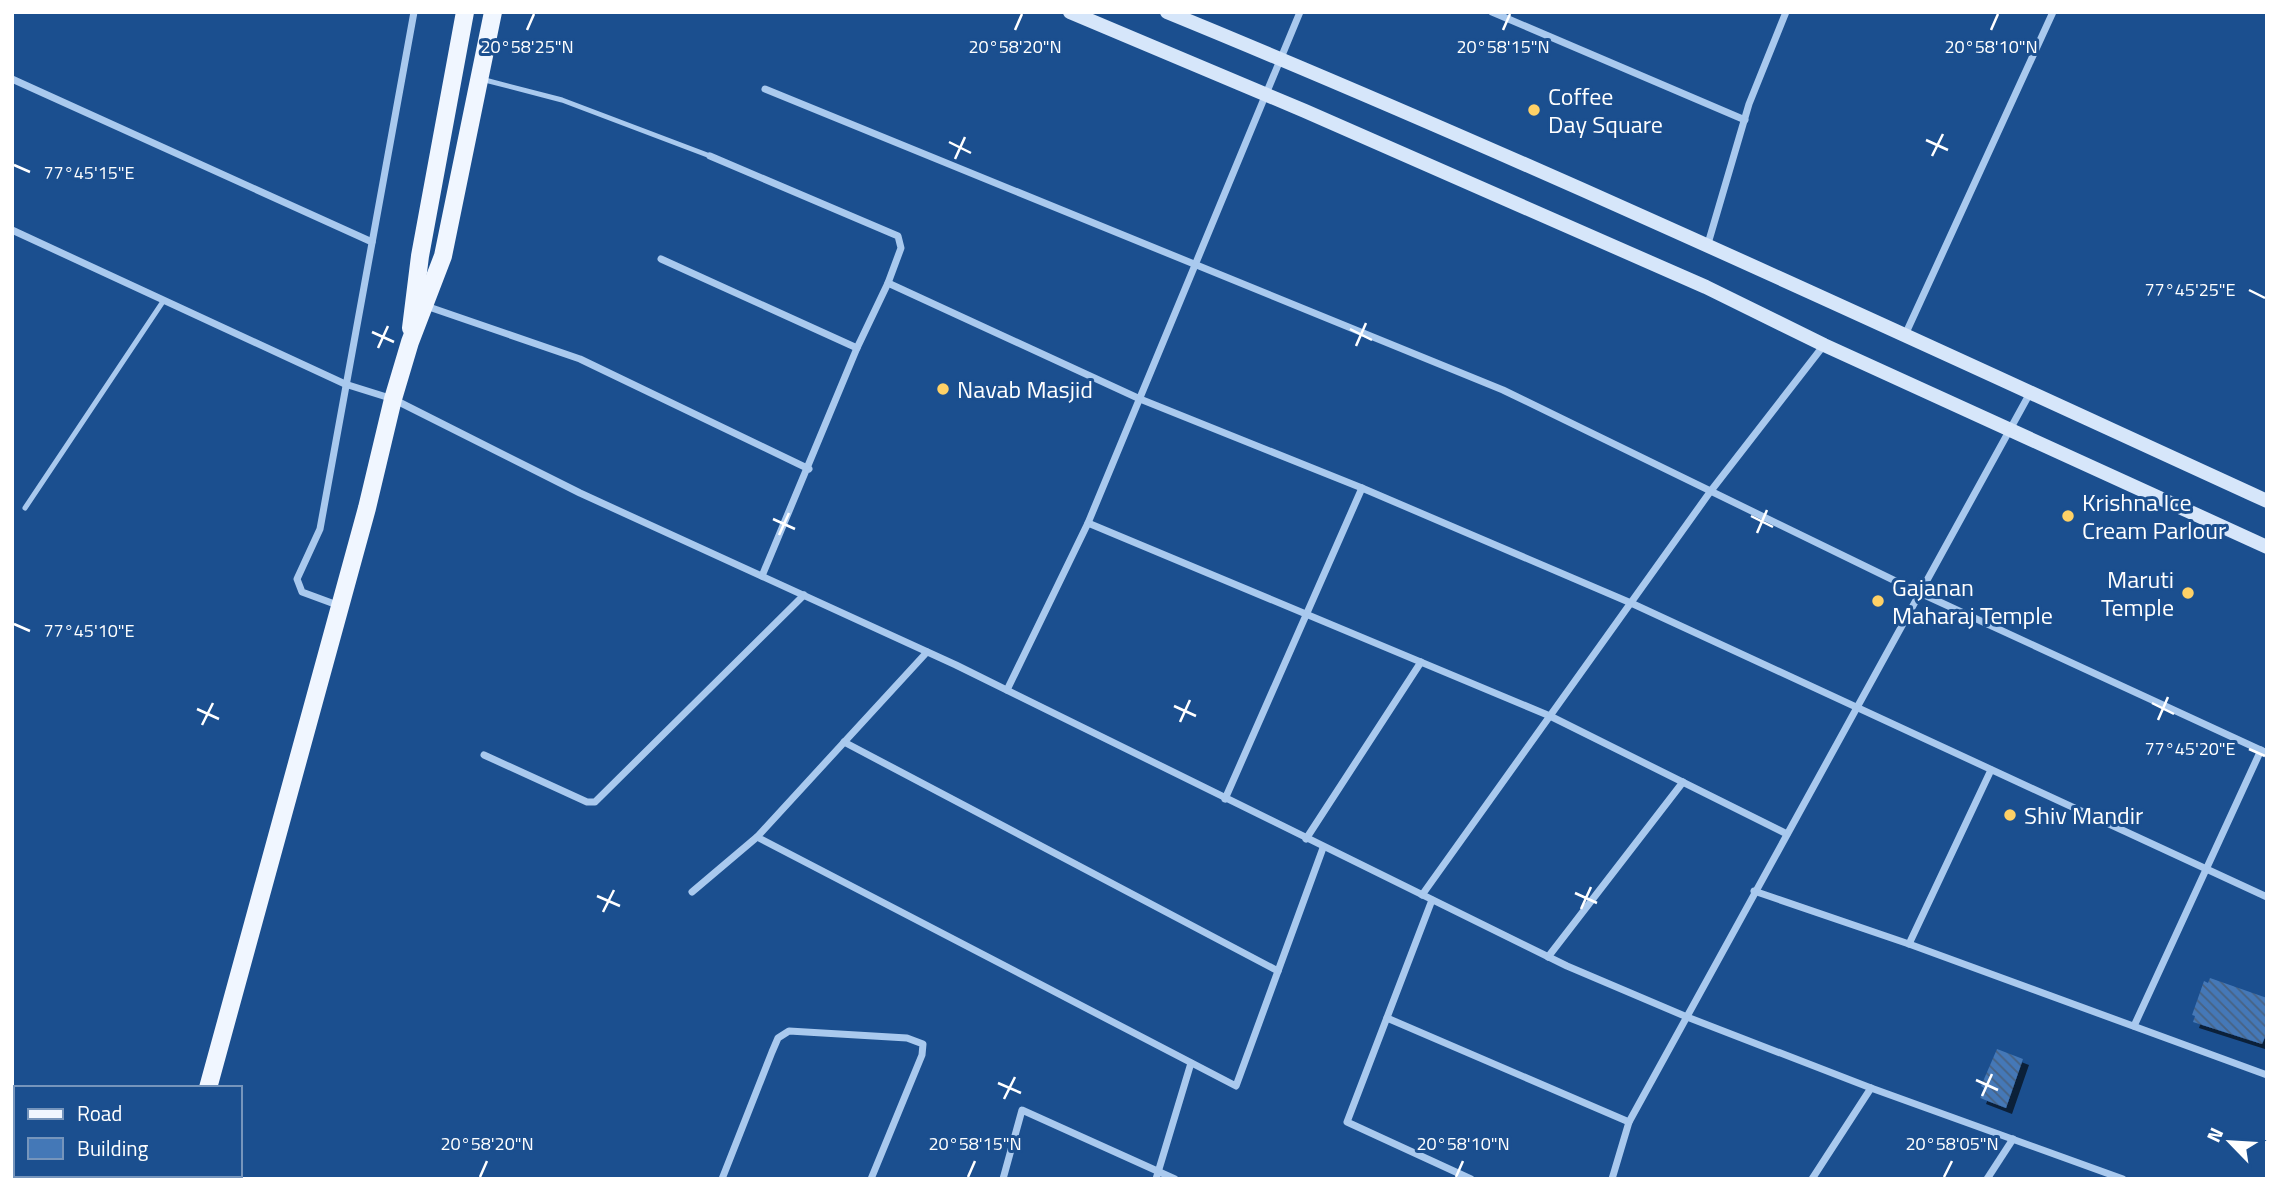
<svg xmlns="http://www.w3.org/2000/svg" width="2279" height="1191" font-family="'Titillium Web',sans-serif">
<defs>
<pattern id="building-back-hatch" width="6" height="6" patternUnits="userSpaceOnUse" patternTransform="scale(1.75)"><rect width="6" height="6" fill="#4478b7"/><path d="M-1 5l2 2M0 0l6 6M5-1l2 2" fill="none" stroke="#486282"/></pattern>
<filter id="shadow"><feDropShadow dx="6" dy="6" stdDeviation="0" flood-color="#0009"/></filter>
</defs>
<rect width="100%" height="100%" fill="#1b4f8f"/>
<g fill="url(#building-back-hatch)" filter="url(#shadow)">
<polygon points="2210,978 2267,998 2267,1032 2262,1044 2193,1022 2195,1016 2192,1015 2204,981 2208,983"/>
<polygon points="1997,1049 2023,1059 2006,1108 1980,1098 1984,1088 1981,1086"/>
</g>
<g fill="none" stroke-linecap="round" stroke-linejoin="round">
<g stroke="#a9c9ee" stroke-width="5">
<polyline points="481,79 562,100 710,156"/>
<polyline points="25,508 164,300"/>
<polyline points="12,1122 16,1124"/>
<polyline points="109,1175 115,1179"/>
</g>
<g stroke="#a9c9ee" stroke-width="7">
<polyline points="1492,12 1745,120"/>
<polyline points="12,79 372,242"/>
<polyline points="765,89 1503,390 1918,592 2267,753"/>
<polyline points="710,156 898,236 901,248 888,283"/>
<polyline points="12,230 345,384 393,399 580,493 956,665 1567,966 1687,1017 1871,1088 2123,1179"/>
<polyline points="1707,247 1749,104 1786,12"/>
<polyline points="661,259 857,348"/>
<polyline points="426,306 580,359 809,469"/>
<polyline points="1905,335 2053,12"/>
<polyline points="1088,523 1300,12"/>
<polyline points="762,576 857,348 888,283 1140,399 1362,488 1631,603 2267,897"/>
<polyline points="340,606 302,592 297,579 320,529 414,12"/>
<polyline points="927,652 757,837 1236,1086 1323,848"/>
<polyline points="1007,690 1088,523 1550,716 1787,834"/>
<polyline points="844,742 1278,971"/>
<polyline points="484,755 587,802 595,802 804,595"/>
<polyline points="1225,799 1362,488"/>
<polyline points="1306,839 1421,662"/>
<polyline points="1754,891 1909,944 2267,1075"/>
<polyline points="692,892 757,837"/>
<polyline points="1422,895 1710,492 1824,345"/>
<polyline points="1432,900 1347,1122 1471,1179"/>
<polyline points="1909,944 1991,770"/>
<polyline points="1548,957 1683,782"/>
<polyline points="1387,1018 1629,1122"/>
<polyline points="2134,1026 2261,750"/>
<polyline points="722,1179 772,1052 778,1038 789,1031 907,1038 923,1044 922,1055 871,1179"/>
<polyline points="1003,1179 1022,1110 1175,1179"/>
<polyline points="1156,1179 1191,1063"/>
<polyline points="1612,1179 1629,1122 2030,393"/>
<polyline points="1812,1179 1871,1088"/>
<polyline points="1987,1179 2013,1139"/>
</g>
<g stroke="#d6e6fa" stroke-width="14">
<polyline points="1070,12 1305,111 1706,287 1824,345 2267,547"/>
<path d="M1167,12C1538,164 1902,334 2267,501"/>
</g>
<g stroke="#f0f6ff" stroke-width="18">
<polyline points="411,328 420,256 465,12"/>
<polyline points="208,1088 367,508 393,399 410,342 443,256 493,12"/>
<polyline points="183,1179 183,1175"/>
</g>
</g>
<path fill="none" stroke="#fff" stroke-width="2.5" d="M527,30L534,14M1015,30L1022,14M1503,30L1510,14M1991,30L1998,14M1926,140L1948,150M949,142L971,153M1932,156L1943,134M955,159L965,137M14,165L30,172M2249,290L2265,298M1350,329L1372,340M372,332L394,342M1356,346L1366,323M378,348L388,326M1751,516L1773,527M773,519L795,529M1757,533L1767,510M779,535L789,513M14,624L30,631M2152,703L2174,714M1174,706L1196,716M197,709L219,719M2158,720L2168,697M1180,722L1190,700M202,725L213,703M2249,749L2265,756M1575,893L1597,903M597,896L620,906M1581,909L1591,887M603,912L614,890M1976,1080L1998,1090M998,1083L1021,1093M1982,1096L1992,1074M1004,1099L1015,1077M480,1177L487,1161M968,1177L975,1161M1456,1177L1463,1161M1944,1177L1952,1161"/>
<g fill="#ffd166" stroke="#1b4f8f" stroke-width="2.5">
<circle cx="1534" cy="110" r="7"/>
<circle cx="943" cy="389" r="7"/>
<circle cx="2068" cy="516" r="7"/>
<circle cx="2188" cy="593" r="7"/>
<circle cx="1878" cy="601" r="7"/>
<circle cx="2010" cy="815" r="7"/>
</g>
<g text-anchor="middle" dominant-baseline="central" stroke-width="6" stroke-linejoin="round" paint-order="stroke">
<g font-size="24" fill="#fff" stroke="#1b4f8f" text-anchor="start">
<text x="1548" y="96">Coffee<tspan x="1548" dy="28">Day Square</tspan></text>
<text x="957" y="389">Navab Masjid</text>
<text x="2082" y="502">Krishna Ice<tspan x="2082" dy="28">Cream Parlour</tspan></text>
<text x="2174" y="579" text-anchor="end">Maruti<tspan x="2174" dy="28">Temple</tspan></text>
<text x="1892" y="587">Gajanan<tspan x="1892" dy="28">Maharaj Temple</tspan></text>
<text x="2024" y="815">Shiv Mandir</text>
</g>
</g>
<g font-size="18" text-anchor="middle" fill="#fff" stroke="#1b4f8f" stroke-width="6" stroke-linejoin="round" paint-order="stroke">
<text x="527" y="53">20°58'25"N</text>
<text x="1015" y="53">20°58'20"N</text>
<text x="1503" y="53">20°58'15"N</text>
<text x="1991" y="53">20°58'10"N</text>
<text x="89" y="179">77°45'15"E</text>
<text x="2190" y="296">77°45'25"E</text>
<text x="89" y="637">77°45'10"E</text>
<text x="2190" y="755">77°45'20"E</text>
<text x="487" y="1150">20°58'20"N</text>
<text x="975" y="1150">20°58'15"N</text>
<text x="1463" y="1150">20°58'10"N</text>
<text x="1952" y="1150">20°58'05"N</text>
</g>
<rect width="2279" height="1191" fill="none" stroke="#ffffff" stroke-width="28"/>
<rect x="14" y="1086" width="228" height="91" fill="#1b4f8f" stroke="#7695bc" stroke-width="2"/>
<rect x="28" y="1109" width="35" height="10" fill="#f0f6ff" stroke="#7695bc" stroke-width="2"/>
<text x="77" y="1121" font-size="21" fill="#ffffff">Road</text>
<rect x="28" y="1138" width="35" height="21" fill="#4478b7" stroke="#7695bc" stroke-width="2"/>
<text x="77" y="1156" font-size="21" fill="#ffffff">Building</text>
<g transform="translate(2230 1142) rotate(295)" stroke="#1b4f8f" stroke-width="5" paint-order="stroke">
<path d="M0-5L12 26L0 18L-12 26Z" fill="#ffffff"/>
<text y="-10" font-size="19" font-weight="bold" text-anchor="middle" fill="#ffffff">N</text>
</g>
</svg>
